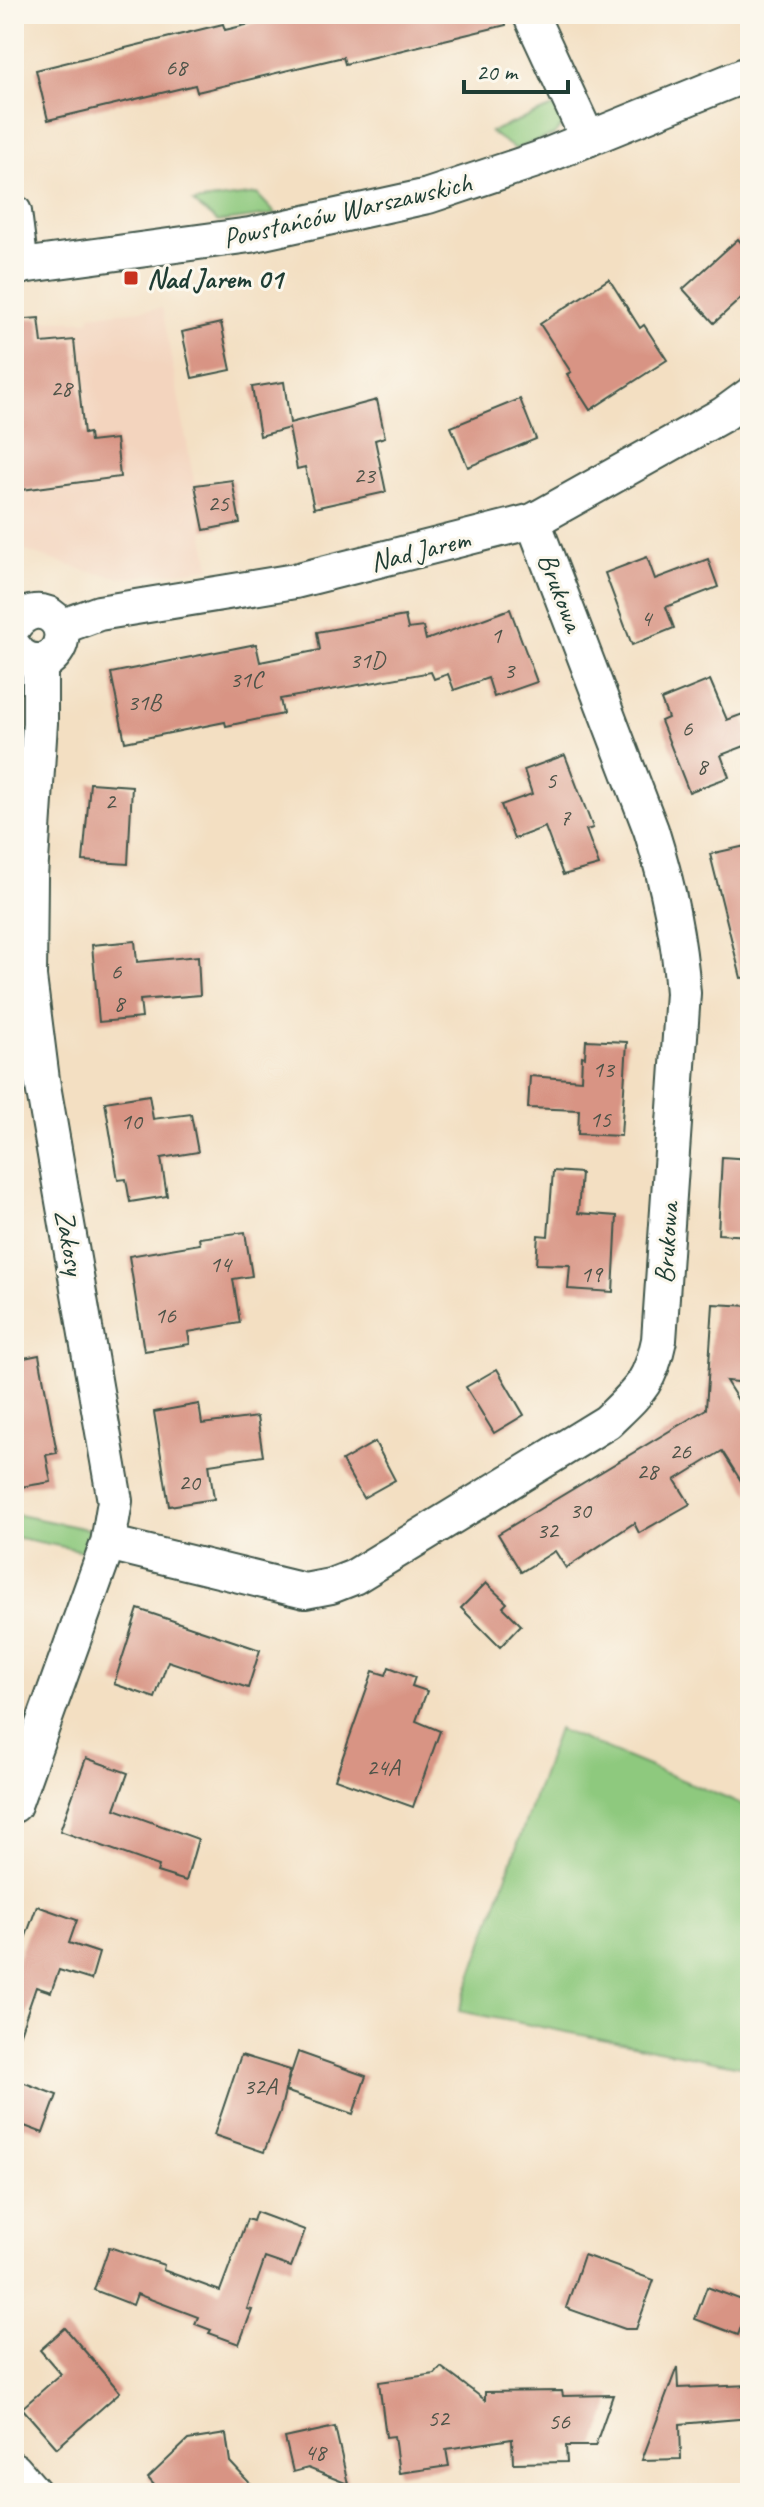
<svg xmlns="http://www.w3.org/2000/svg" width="764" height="2507" font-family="Caveat,sans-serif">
<rect width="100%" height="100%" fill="#fbf7ec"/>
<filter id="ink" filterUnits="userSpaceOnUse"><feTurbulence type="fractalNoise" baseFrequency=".0125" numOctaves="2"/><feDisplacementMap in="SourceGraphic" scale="16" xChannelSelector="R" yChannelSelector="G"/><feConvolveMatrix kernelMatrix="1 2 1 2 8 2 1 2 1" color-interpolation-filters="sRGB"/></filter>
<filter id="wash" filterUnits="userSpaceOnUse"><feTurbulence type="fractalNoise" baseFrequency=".006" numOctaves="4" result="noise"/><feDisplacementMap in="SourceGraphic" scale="32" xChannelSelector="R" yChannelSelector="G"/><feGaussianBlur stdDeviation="1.8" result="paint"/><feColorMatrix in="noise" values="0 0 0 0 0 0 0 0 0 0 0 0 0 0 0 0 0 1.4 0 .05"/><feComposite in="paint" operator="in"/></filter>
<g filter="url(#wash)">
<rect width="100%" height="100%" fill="#f3dfc2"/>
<polygon fill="#f3d4be" points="162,308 210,568 124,578 86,571 14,547 14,315 28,314 28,319 39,318 40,321 90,321 90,315"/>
<g fill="#8ec97e" stroke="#568359" stroke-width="2">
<polygon points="561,104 564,123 554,135 515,149 490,132"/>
<polygon points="257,194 276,214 218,222 193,202"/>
<polygon points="14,1514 92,1530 84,1551 14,1537"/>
<polygon points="558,1729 750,1808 750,2068 459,2011"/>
</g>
<g id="blocks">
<g fill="#d89484">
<polygon points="292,14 505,14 506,25 345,64 343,57 197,92 195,85 48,120 36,70 223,24 225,30"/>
<polygon points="738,239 750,253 750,290 714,323 683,289"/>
<polygon points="609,279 640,328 644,325 667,360 590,410 567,374 571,372 540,324"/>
<polygon points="39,318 42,343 74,340 84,434 89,433 90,442 116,439 120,477 14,491 14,320"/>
<polygon points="221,323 231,370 192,378 182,332"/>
<polygon points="284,382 290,423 377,400 385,437 375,440 386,492 314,508 305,467 297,469 289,428 260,436 252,387"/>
<polygon points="520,399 536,439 468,467 451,427"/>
<polygon points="232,480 240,523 204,530 195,485"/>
<polygon points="647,557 655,579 708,559 718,587 666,607 674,628 632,645 605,573"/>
<polygon points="510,609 537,682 494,697 488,678 454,690 448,674 434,679 431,672 280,699 283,714 226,726 225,722 125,742 111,673 256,644 260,662 320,650 317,632 405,616 408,629 423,627 426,640"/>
<polygon points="710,680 727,720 743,714 750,734 750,744 721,755 729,777 689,792 661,721 668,718 661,700"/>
<polygon points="565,755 593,828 586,830 599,865 563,875 545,827 514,839 501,805 532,794 524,770"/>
<polygon points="90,783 132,786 128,864 83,861"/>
<polygon points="750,845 750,977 741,978 710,854"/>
<polygon points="135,941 137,962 198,956 200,995 140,1000 142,1018 99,1022 92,945"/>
<polygon points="586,1040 627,1042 621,1136 578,1134 579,1110 528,1108 530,1076 581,1080 582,1056 585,1057"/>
<polygon points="149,1095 153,1119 191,1114 198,1152 161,1158 167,1196 130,1202 126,1179 118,1180 105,1102"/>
<polygon points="722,1157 750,1159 750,1236 718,1234"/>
<polygon points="553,1171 581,1173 578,1213 617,1216 613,1292 568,1289 570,1265 536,1264 538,1235 548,1236"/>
<polygon points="245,1232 252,1276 233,1279 240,1323 188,1332 190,1344 144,1351 129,1256 200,1244 199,1238"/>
<polygon points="713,1304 750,1306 750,1383 726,1381 750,1419 750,1495 722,1451 675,1480 690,1504 639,1533 634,1523 566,1568 555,1551 521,1572 498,1534 706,1409"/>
<polygon points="39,1355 57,1453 46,1455 51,1482 14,1488 14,1360"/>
<polygon points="497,1369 524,1415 494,1433 466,1387"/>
<polygon points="199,1404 202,1424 257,1417 263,1456 209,1464 214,1499 169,1506 154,1412"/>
<polygon points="375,1442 395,1480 363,1498 342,1461"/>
<polygon points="486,1583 507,1603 503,1607 521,1625 500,1647 461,1608"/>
<polygon points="138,1609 260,1650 248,1688 168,1661 155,1698 114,1684"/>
<polygon points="389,1667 415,1677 412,1686 427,1691 416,1721 440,1731 413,1807 335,1779 373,1671 386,1675"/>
<polygon points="86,1758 128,1773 115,1809 198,1839 186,1881 157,1872 159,1866 60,1831"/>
<polygon points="37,1906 77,1920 69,1943 99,1953 91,1980 59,1970 51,1992 36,1987 18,2039 14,2039 14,1969"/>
<polygon points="298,2052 366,2076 353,2114 285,2091"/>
<polygon points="241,2055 290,2070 280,2112 264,2152 214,2135"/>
<polygon points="14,2079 57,2095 43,2133 14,2122"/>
<polygon points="256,2212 305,2230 291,2267 265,2258 247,2309 252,2310 239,2344 209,2333 211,2330 195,2324 198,2317 137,2294 133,2305 94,2290 109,2247 164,2265 163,2270 220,2291 247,2219 253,2221"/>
<polygon points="584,2255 654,2280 636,2329 625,2329 566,2308"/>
<polygon points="707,2287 750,2303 738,2335 695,2319"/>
<polygon points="65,2328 120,2392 57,2448 22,2408 61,2374 40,2350"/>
<polygon points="441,2367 485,2400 485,2392 562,2391 563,2396 613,2395 595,2446 566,2446 567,2462 513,2463 512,2439 446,2449 449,2466 399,2473 394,2436 386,2437 379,2382 435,2374"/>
<polygon points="677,2367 678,2388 750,2385 750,2418 680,2424 681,2459 642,2460"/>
<polygon points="335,2427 348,2484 308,2468 293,2472 285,2438"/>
<polygon points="226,2434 230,2462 259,2493 161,2493 148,2478 188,2440"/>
</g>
</g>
</g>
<g filter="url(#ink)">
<use href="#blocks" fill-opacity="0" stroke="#3f5549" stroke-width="2"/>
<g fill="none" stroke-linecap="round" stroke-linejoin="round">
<g stroke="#3f5549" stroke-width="38">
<g id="street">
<polyline points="530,14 588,139"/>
<polyline points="14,212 21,267"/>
<polyline points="14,267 250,235 428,196 536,160 750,73"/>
<path d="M14,626C39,590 84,630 48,660C33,663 22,660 14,647"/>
<polyline points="61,627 99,613 295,581 533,521 724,414 750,395"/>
<path d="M108,1543L305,1591L331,1586L354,1577L607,1422C638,1392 650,1384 659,1340L683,993C679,937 668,884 651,830L533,521"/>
<polyline points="14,1805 108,1543 115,1501 42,1080 29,977 30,877 40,723 40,662"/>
<polyline points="14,2470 34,2493"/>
</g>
</g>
<use href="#street" stroke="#fff" stroke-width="34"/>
</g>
</g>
<rect fill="#c8321e" stroke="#fbf7ec" stroke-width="3" x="123" y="270" width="16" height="16" rx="4"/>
<g text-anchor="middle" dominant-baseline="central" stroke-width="6" stroke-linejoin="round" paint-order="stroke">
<g font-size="24" fill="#4d5348">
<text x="176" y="67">68</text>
<text x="61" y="388">28</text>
<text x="364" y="475">23</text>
<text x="218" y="503">25</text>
<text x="646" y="618">4</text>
<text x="496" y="635">1</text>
<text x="367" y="660">31D</text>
<text x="509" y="670">3</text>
<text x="246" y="679">31C</text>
<text x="144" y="702">31B</text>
<text x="687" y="728">6</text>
<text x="702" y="766">8</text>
<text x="551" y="780">5</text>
<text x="110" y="801">2</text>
<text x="565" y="817">7</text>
<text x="116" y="971">6</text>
<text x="119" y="1003">8</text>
<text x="603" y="1069">13</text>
<text x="600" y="1119">15</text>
<text x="131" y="1121">10</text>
<text x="220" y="1264">14</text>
<text x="591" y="1274">19</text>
<text x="165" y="1315">16</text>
<text x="680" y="1451">26</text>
<text x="647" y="1471">28</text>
<text x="189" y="1482">20</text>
<text x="580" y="1510">30</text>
<text x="547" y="1530">32</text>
<text x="383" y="1767">24A</text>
<text x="260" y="2086">32A</text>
<text x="438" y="2418">52</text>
<text x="559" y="2421">56</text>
<text x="315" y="2452">48</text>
</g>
<g font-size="28" fill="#1f3d34" stroke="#fbf7ec">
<text transform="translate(347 210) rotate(-13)">Powstańców Warszawskich</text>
<text transform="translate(420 550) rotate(-14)">Nad Jarem</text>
<text transform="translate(561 592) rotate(69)">Brukowa</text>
<text transform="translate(70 1242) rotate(80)">Zakosy</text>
<text transform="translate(666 1243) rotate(-86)">Brukowa</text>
</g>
<g font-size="28" font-weight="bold" fill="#1f3d34" stroke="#fbf7ec" text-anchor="start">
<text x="147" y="278">Nad Jarem 01</text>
</g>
</g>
<rect width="764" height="2507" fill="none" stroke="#fbf7ec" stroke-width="48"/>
<path d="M464 80v12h104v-12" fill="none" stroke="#1f3d34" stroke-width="4"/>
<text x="476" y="80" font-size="24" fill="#1f3d34" stroke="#fbf7ec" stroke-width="6" paint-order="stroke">20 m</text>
</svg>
